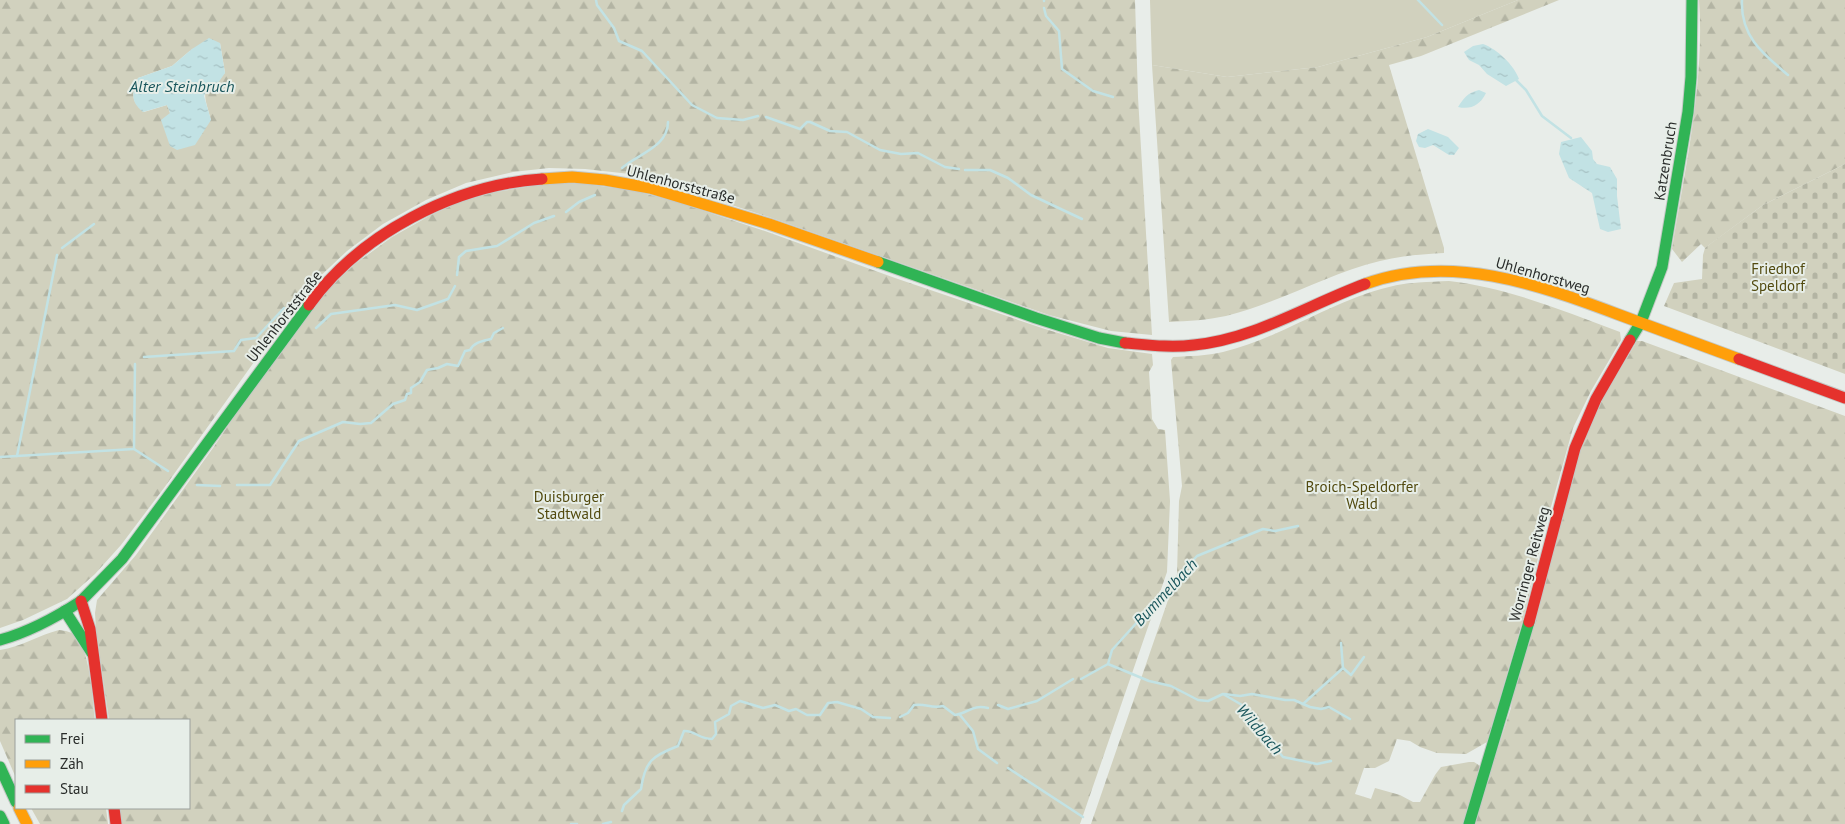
<svg xmlns="http://www.w3.org/2000/svg" width="1845" height="824" font-family="'PT Sans',sans-serif">
<defs>
<pattern id="forest-firs" width="22" height="20" patternUnits="userSpaceOnUse" patternTransform="scale(1.25)"><rect width="22" height="20" fill="#d1d1be"/><path d="M5 1l3.5 6h-7zM16 11l3.5 6h-7z" fill="#b3b4a3"/></pattern>
<pattern id="cemetery-stones" width="16" height="16" patternUnits="userSpaceOnUse" patternTransform="scale(1.25)"><rect width="16" height="16" fill="#d1d1be"/><path d="M2 7V4a2 2 0 0 1 4 0v3zM10 15v-3a2 2 0 0 1 4 0v3z" fill="#b3b4a3"/></pattern>
<pattern id="water-ripples" width="26" height="14" patternUnits="userSpaceOnUse" patternTransform="scale(1.25)"><rect width="26" height="14" fill="#c2e2e4"/><path d="M2 4q2-2 4 0t4 0M15 11q2-2 4 0t4 0" fill="none" stroke="#a7c2c4"/></pattern>
</defs>
<rect width="100%" height="100%" fill="#e8ede9"/>
<polygon fill="#d1d1be" points="1150,0 1518,0 1427,37 1318,67 1227,77 1152,65"/>
<g fill="url(#forest-firs)" fill-rule="evenodd">
<path d="M0,0H1135L1138,97L1152,335L1111,331L1049,315L769,217L639,175L585,169L549,168L513,172L466,183L426,200L383,224L347,251L313,283L287,316L164,488L121,545L95,574L67,599L23,620L0,628ZM220,43L225,73C200,92 203,91 211,120L170,113L167,105L144,112C130,101 132,93 138,78L172,66L192,49Z"/>
<path d="M1518,0H1559L1421,56L1389,65L1444,248V253C1422,254 1401,256 1380,261C1327,274 1279,303 1226,316C1207,320 1189,321 1169,322L1152,65L1227,77L1318,67L1427,37Z"/>
<path d="M1699,0H1845V164L1763,205L1705,248L1701,244L1682,262L1672,249C1685,169 1705,81 1699,0Z"/>
<polygon points="563,183 586,184 635,191 677,202 765,231 895,278 1045,329 1108,348 1152,354 1153,365 1149,372 1152,419 1158,429 1165,430 1170,501 1167,572 1080,824 122,824 120,808 189,808 189,720 109,720 96,630 95,613 97,600 136,555 213,448 297,324 325,292 355,264 392,237 431,215 460,202 491,193 532,186"/>
<path d="M1449,281C1509,288 1564,311 1620,332L1621,340L1591,391L1573,428L1542,539L1537,541L1535,548L1540,550L1522,623L1487,742L1466,754L1437,753L1420,747L1410,741L1397,739L1389,761L1375,768H1364L1355,794L1371,799L1375,788L1400,795L1413,802H1420L1435,775L1441,767L1469,762H1474L1482,767L1464,824H1091L1177,574L1179,501L1182,486L1171,360L1173,357C1189,356 1207,356 1223,352C1281,338 1331,301 1389,287C1408,282 1429,282 1449,281Z"/>
<polygon points="1637,341 1642,341 1845,416 1845,824 1473,824 1511,708 1512,698 1582,442 1594,414"/>
<path d="M59,630C65,631 72,631 76,637C91,654 92,698 95,720H16V778L0,741V650C21,647 39,635 59,630Z"/>
<polygon points="31,808 106,808 108,824 40,824"/>
</g>
<polygon fill="url(#cemetery-stones)" points="1845,164 1845,374 1664,306 1674,283 1702,279 1703,255 1705,248 1714,241 1763,205"/>
<g fill="url(#water-ripples)">
<path d="M209,38L220,43L225,73L216,86L208,87L204,96L211,120L195,145L177,150L170,146L161,120L170,113L167,105L143,112C130,101 132,93 138,78L172,66L192,49Z"/>
<path d="M1483,44C1497,49 1514,65 1519,79L1506,86L1487,74L1479,65L1469,60L1464,52L1473,46Z"/>
<path d="M1479,90L1486,93C1480,105 1471,110 1458,107C1464,98 1467,93 1479,90Z"/>
<polygon points="1428,129 1448,137 1459,148 1454,155 1449,155 1433,145 1425,148 1419,147 1416,141 1418,134"/>
<polygon points="1581,137 1592,151 1593,159 1597,164 1610,167 1617,179 1617,196 1621,229 1608,232 1600,229 1592,193 1569,178 1559,154 1561,142"/>
</g>
<g fill="none" stroke-linecap="round" stroke-linejoin="round">
<g stroke="#c2e2e4" stroke-width="2.5">
<polyline points="596,0 597,5 614,28 619,41 642,51 692,105 717,118 743,120 758,116"/>
<polyline points="1044,0 1044,1"/>
<polyline points="1418,0 1442,25"/>
<path d="M1742,0C1740,36 1763,54 1788,75"/>
<polyline points="1044,8 1046,16 1059,31 1062,69 1093,91 1113,97"/>
<polyline points="1516,80 1526,90 1542,116 1571,138"/>
<polyline points="766,117 800,129 807,122 810,122 830,131 847,132 880,150 901,154 918,153 945,167 959,169"/>
<path d="M622,168C638,154 668,147 668,122"/>
<polyline points="965,170 990,170 1008,178 1031,195 1082,219"/>
<polyline points="566,212 579,202 595,195"/>
<polyline points="62,248 94,224"/>
<polyline points="457,275 459,257 466,251 497,246 534,223 554,216"/>
<polyline points="316,328 331,314 395,305 417,310 448,299 455,286"/>
<polyline points="144,357 234,351 241,340 256,338 284,308"/>
<polyline points="134,449 168,471"/>
<polyline points="17,456 57,255"/>
<polyline points="0,457 134,449 135,364"/>
<polyline points="197,485 220,486"/>
<path d="M237,485H270L299,441L343,422L360,424L371,423L393,404L405,400L407,394L411,393V388L420,382L427,370L438,368L447,364L458,366L465,351L470,350C474,342 483,341 491,339L494,333L503,328"/>
<polyline points="1108,664 1149,681 1171,686 1198,700 1208,701 1223,694 1242,705 1251,725 1262,731 1283,757 1317,764 1331,761"/>
<polyline points="1343,668 1351,675 1364,657"/>
<polyline points="1081,679 1108,664 1112,650 1197,556 1263,529 1275,531 1298,526"/>
<polyline points="1224,694 1240,696 1252,694 1285,700 1294,700 1310,707 1321,709 1329,707 1350,719"/>
<polyline points="1303,704 1343,668 1341,643"/>
<polyline points="998,705 1008,709 1037,701 1073,679"/>
<polyline points="960,715 973,731 978,749 997,763"/>
<path d="M900,717L908,713L914,705C926,703 931,709 943,706L955,715C969,713 972,704 988,708"/>
<polyline points="1008,768 1083,817"/>
<path d="M622,811L624,805L641,789C645,761 652,756 678,746L684,731C694,730 699,739 712,739L716,734L715,722L729,714L731,706L740,701L763,708L775,705L789,711L796,709L807,715H820L828,703L837,702L861,709L873,717L890,718"/>
<polyline points="571,824 577,824"/>
<polyline points="603,824 611,822"/>
</g>
<g stroke="#c5c9c6" stroke-width="13">
<g id="fast">
<polyline points="878,262 1036,318 1099,338 1125,343"/>
<polyline points="1630,340 1641,322 1662,267 1688,112 1691,77 1692,0"/>
<polyline points="81,601 122,559 309,305"/>
<polyline points="65,611 92,653"/>
<path d="M0,640C29,632 55,618 81,601"/>
<polyline points="0,767 16,802"/>
<polyline points="0,816 4,824"/>
<polyline points="1469,824 1529,622"/>
</g>
</g>
<g stroke="#c5c9c6" stroke-width="13">
<g id="slow">
<polyline points="542,179 572,177 605,180 650,188 769,224 878,262"/>
<path d="M1365,284C1450,253 1537,284 1617,314C1658,329 1699,344 1739,359"/>
<polyline points="19,808 27,824"/>
</g>
</g>
<g stroke="#c5c9c6" stroke-width="13">
<g id="jam">
<path d="M309,305C360,234 454,185 542,179"/>
<path d="M1125,343C1148,345 1171,348 1194,345C1255,339 1308,305 1365,284"/>
<polyline points="1739,359 1845,398"/>
<polyline points="81,601 90,629 102,720"/>
<polyline points="1529,622 1575,448 1596,399 1630,340"/>
<polyline points="114,808 116,824"/>
</g>
</g>
<use href="#fast" stroke="#30b455" stroke-width="11"/>
<use href="#slow" stroke="#ff9f0a" stroke-width="11"/>
<use href="#jam" stroke="#e5322d" stroke-width="11"/>
</g>
<g text-anchor="middle" dominant-baseline="central" stroke-width="4" stroke-linejoin="round" paint-order="stroke">
<g font-size="15" fill="#292c2a" stroke="#e7eee8">
<text transform="translate(1665 161) rotate(-81)">Katzenbruch</text>
<text transform="translate(681 184) rotate(15)">Uhlenhorststraße</text>
<text transform="translate(1543 275) rotate(16)">Uhlenhorstweg</text>
<text transform="translate(284 316) rotate(-52)">Uhlenhorststraße</text>
<text transform="translate(1529 564) rotate(-75)">Worringer Reitweg</text>
</g>
<g font-size="15" fill="#524a0f" stroke="#e7eee8">
<text x="1778" y="268">Friedhof<tspan x="1778" dy="17">Speldorf</tspan></text>
<text x="1362" y="486">Broich-Speldorfer<tspan x="1362" dy="17">Wald</tspan></text>
<text x="569" y="496">Duisburger<tspan x="569" dy="17">Stadtwald</tspan></text>
</g>
<g font-size="16" font-style="italic" fill="#18555b" stroke="#e7eee8">
<text x="182" y="86">Alter Steinbruch</text>
<text transform="translate(1165 592) rotate(-47)">Bummelbach</text>
<text transform="translate(1260 729) rotate(49)">Wildbach</text>
</g>
</g>
<rect x="15" y="719" width="175" height="90" fill="#e7eee8" stroke="#9ba09c"/>
<rect x="25" y="735" width="25" height="8" fill="#30b455" stroke="#9ba09c"/>
<text x="60" y="744" font-size="15" fill="#292c2a">Frei</text>
<rect x="25" y="760" width="25" height="8" fill="#ff9f0a" stroke="#9ba09c"/>
<text x="60" y="769" font-size="15" fill="#292c2a">Zäh</text>
<rect x="25" y="785" width="25" height="8" fill="#e5322d" stroke="#9ba09c"/>
<text x="60" y="794" font-size="15" fill="#292c2a">Stau</text>
</svg>
